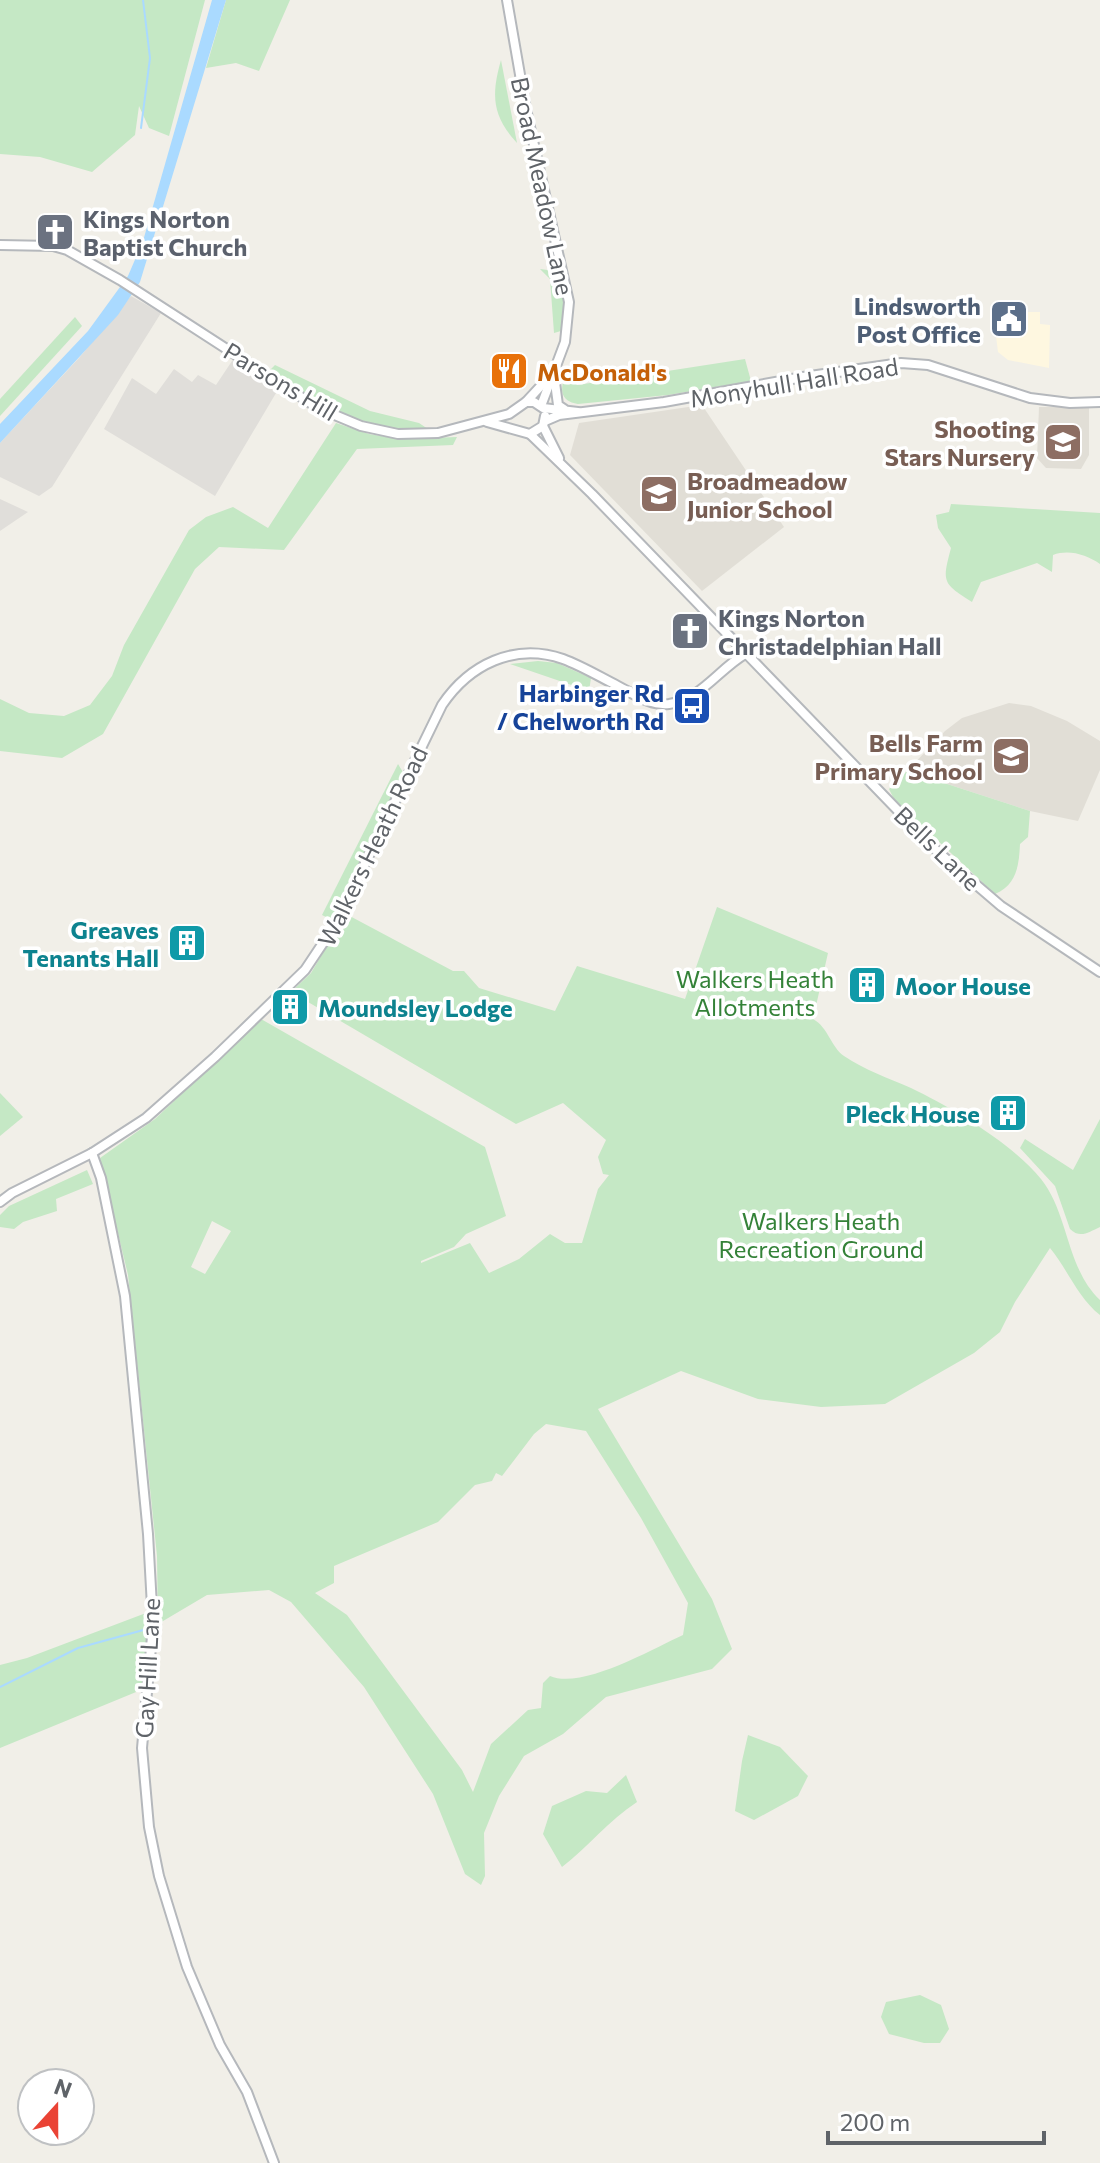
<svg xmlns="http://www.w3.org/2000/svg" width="1100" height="2163" font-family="Commissioner,sans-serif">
<rect width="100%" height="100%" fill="#f1efe8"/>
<polygon fill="#fef7e0" points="993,312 1040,312 1040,324 1050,325 1049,368 1008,360 998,352"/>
<g fill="#e0deda">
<polygon points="131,296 161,313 52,487 39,496 0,477 0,443 79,358"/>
<polygon points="234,358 279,388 215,496 104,429 132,378 156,394 174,369 192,382 198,375 216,385"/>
<polygon points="0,499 28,512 0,531"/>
</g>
<g fill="#e1ded6">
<polygon points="702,405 784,527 702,591 570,455 579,423"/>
<polygon points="1039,407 1089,407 1089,455 1081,469 1046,468 1037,458"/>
<polygon points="1009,703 1031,706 1067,721 1100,741 1100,770 1078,821 1030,811 907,771 945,731 962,718"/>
</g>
<g fill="#c5e8c5" fill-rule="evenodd">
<polygon points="0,0 205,0 169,136 149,128 139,106 135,135 92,172 40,157 0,154"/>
<polygon points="226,0 290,0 259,71 236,63 206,68"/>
<path d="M501,60L517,143C492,116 491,95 501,60Z"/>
<path d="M540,269L555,271C567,286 566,313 561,331L554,333L550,279Z"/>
<polygon points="75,317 82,326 0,416 0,399"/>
<path d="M745,359L751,381L668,395L578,404C559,401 560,388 566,372L577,385Z"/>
<path d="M275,365L370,411L419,423L428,429C365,434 320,405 268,372Z"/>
<polygon points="336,423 369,434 399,439 457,437 453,445 357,449 284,550 219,547 195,569 103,734 62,758 0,751 0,699 29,713 64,716 90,705 112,676 124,645 189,530 206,517 233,507 268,528"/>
<path d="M951,504L1100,513V564C1087,555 1069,549 1053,555L1052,572L1037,563L981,582L972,602C942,583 942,582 951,548L938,528L936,515L949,512Z"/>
<polygon points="538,661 557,663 591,678 589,691 510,664"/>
<polygon points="398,764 404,774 336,917 332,920 322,915"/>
<path d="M907,771L1030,811L1028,837L1020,844C1019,865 1017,885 995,894L895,801L889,789Z"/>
<path d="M717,907L828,953L813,1019C828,1027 831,1047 844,1056C865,1070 888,1078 911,1088C951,1107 1013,1144 1041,1179C1069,1214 1066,1268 1100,1300V1315C1078,1298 1068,1270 1050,1248L1015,1302L1000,1332L974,1353L885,1404L821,1407L758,1399L681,1371L598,1409L712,1599L732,1649L712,1669L606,1697L563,1734L524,1756L499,1796L484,1833L485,1876L481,1885L465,1874L433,1794L364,1687L291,1602L269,1590L207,1595L158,1624L157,1556L128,1275L100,1158L155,1119L261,1019L485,1147L506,1216L466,1234L454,1247L421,1261V1263L470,1243L489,1273L519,1259L550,1234L565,1243H582L598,1189L609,1175L603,1174L598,1157L606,1140L563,1103L516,1124L291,992L311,973L346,914L453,971H464L479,988L555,1011L577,966L685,999ZM212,1221L231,1231L205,1274L191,1267ZM546,1424L586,1431L641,1518L688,1603L683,1635C652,1649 582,1690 550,1676L543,1683L541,1708L528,1710L491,1744L473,1792L462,1770L347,1615L315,1593L334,1583V1566L438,1522L475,1485L492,1481L496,1473L502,1476L534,1434Z"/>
<polygon points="0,1093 23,1117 0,1136"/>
<path d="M1100,1119V1227C1089,1232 1080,1239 1070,1229L1055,1186L1020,1148L1025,1139L1073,1170Z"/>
<polygon points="87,1170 93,1184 56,1199 57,1211 23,1222 14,1229 0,1227 0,1215 9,1206"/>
<polygon points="146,1613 149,1630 141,1690 0,1748 0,1665 27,1658"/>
<polygon points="748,1735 780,1747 808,1776 798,1796 754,1820 735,1811 742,1761"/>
<path d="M626,1775L637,1802C609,1820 588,1847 562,1867L543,1834L552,1806L586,1791L607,1793Z"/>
<polygon points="920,1995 941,2005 949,2029 940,2043 924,2043 889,2034 881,2017 886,2002"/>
</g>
<polygon fill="#aadaff" points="212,0 226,0 140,282 118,315 0,443 0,424 88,331 128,276 143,241"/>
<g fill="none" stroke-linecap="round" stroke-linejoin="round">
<g stroke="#aadaff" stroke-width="2">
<polyline points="141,128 150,58 143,0"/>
<polyline points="0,1687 78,1648 147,1629"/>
</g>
<g stroke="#b5b8bc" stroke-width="12">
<g id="minor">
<polyline points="507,0 526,109 569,302 565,342 541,406"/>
<polyline points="0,245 53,246 67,250 120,280 318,408 361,426 398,434 438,433 509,414 526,402 534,402 543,408 578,412"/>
<polyline points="554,375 558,405 564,409"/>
<polyline points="526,402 551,375"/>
<polyline points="545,421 559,415 664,402 803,377 901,363 928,365 1030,398 1070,403 1100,402"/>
<polyline points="487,422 530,434 543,426 545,416"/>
<polyline points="543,426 559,458"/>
<polyline points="530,434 592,494 938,852 1001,906 1100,972"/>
<polyline points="92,1153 101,1178 125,1296 148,1534 153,1625 142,1748 149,1827 159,1876 187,1967 220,2045 247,2092 274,2163"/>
<path d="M0,1202L12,1193L92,1153L146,1118L215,1057L305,970L335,925L442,705C469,665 514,642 563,659C582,666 600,677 618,686C634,694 650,706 669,704C700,700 719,669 745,654"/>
</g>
</g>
<use href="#minor" stroke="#fff" stroke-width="8"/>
</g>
<defs>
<g id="church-square" transform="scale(2)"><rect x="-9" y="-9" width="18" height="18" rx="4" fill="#6b7280" stroke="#fff"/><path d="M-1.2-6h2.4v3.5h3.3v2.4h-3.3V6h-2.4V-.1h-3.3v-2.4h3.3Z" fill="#fff"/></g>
<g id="civic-square" transform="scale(2)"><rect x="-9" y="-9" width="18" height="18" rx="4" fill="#5c6f8a" stroke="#fff"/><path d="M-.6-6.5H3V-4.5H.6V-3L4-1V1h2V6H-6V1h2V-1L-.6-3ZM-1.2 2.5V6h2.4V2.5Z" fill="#fff"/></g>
<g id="restaurant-square" transform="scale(2)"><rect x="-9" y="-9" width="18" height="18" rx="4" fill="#e8710a" stroke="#fff"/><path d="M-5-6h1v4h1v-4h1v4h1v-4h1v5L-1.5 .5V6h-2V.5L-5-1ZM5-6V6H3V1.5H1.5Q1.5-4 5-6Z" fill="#fff"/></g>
<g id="school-square" transform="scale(2)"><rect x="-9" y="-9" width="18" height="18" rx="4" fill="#8d6e63" stroke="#fff"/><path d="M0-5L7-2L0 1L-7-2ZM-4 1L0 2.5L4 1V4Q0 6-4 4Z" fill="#fff"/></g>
<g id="bus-square" transform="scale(2)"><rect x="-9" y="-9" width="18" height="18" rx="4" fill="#1a4fb4" stroke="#fff"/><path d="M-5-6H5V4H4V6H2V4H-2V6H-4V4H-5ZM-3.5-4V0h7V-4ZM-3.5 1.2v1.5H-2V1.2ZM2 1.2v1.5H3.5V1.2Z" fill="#fff"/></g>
<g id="building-square" transform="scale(2)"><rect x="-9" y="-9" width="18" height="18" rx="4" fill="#0f9aa8" stroke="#fff"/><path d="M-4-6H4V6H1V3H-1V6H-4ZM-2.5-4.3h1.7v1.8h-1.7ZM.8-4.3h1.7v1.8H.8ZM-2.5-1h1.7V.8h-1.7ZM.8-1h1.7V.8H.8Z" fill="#fff"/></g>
</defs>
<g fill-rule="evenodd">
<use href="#church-square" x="55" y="232"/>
<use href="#civic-square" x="1009" y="319"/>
<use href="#restaurant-square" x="509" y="371"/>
<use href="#school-square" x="1063" y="442"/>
<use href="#school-square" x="659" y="494"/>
<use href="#church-square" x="690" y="631"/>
<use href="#bus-square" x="692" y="706"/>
<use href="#school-square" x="1011" y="756"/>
<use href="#building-square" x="187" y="943"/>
<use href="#building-square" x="867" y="985"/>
<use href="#building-square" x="290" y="1007"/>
<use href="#building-square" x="1008" y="1113"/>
</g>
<g text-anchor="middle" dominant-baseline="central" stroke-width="7" stroke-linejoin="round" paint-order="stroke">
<g font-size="24" fill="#5f6368" stroke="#fff">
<text transform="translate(543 186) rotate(78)">Broad Meadow Lane</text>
<text transform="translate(281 381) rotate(31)">Parsons Hill</text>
<text transform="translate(794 382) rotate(-9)">Monyhull Hall Road</text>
<text transform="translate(372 846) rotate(-64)">Walkers Heath Road</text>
<text transform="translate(938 848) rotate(44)">Bells Lane</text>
<text transform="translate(147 1668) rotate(-87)">Gay Hill Lane</text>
</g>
<g font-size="24" font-weight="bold" fill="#5b616d" stroke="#fff" text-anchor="start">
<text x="83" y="218">Kings Norton<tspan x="83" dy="28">Baptist Church</tspan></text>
<text x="718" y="617">Kings Norton<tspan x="718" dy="28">Christadelphian Hall</tspan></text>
</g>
<g font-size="24" font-weight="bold" fill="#4e5e75" stroke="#fff" text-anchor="end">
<text x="981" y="305">Lindsworth<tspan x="981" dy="28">Post Office</tspan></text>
</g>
<g font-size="24" font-weight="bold" fill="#c56008" stroke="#fff" text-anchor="start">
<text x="537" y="371">McDonald's</text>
</g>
<g font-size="24" font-weight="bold" fill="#785e54" stroke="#fff" text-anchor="end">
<text x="1035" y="428">Shooting<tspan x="1035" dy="28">Stars Nursery</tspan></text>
<text x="687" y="480" text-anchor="start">Broadmeadow<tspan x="687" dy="28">Junior School</tspan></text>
<text x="983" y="742">Bells Farm<tspan x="983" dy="28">Primary School</tspan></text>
</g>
<g font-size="24" font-weight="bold" fill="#164399" stroke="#fff" text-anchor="end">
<text x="664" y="692">Harbinger Rd<tspan x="664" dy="28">/ Chelworth Rd</tspan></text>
</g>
<g font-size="24" font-weight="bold" fill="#0d838f" stroke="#fff" text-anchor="end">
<text x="159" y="929">Greaves<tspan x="159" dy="28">Tenants Hall</tspan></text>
<text x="895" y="985" text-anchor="start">Moor House</text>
<text x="318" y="1007" text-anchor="start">Moundsley Lodge</text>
<text x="980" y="1113">Pleck House</text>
</g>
<g font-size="24" fill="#348238" stroke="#fff">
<text x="755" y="978">Walkers Heath<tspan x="755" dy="28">Allotments</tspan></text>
<text x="821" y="1220">Walkers Heath<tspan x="821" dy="28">Recreation Ground</tspan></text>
</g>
</g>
<g transform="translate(56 2107) rotate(21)"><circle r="38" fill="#ffffff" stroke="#bfc1c3" stroke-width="2"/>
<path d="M0-6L14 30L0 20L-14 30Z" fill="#ea4335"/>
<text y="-12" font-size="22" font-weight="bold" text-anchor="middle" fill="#5f6368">N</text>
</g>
<path d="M828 2131v12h216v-12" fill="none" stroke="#5f6368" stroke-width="4"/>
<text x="840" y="2131" font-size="24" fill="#5f6368" stroke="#ffffff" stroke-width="6" paint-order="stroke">200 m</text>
</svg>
